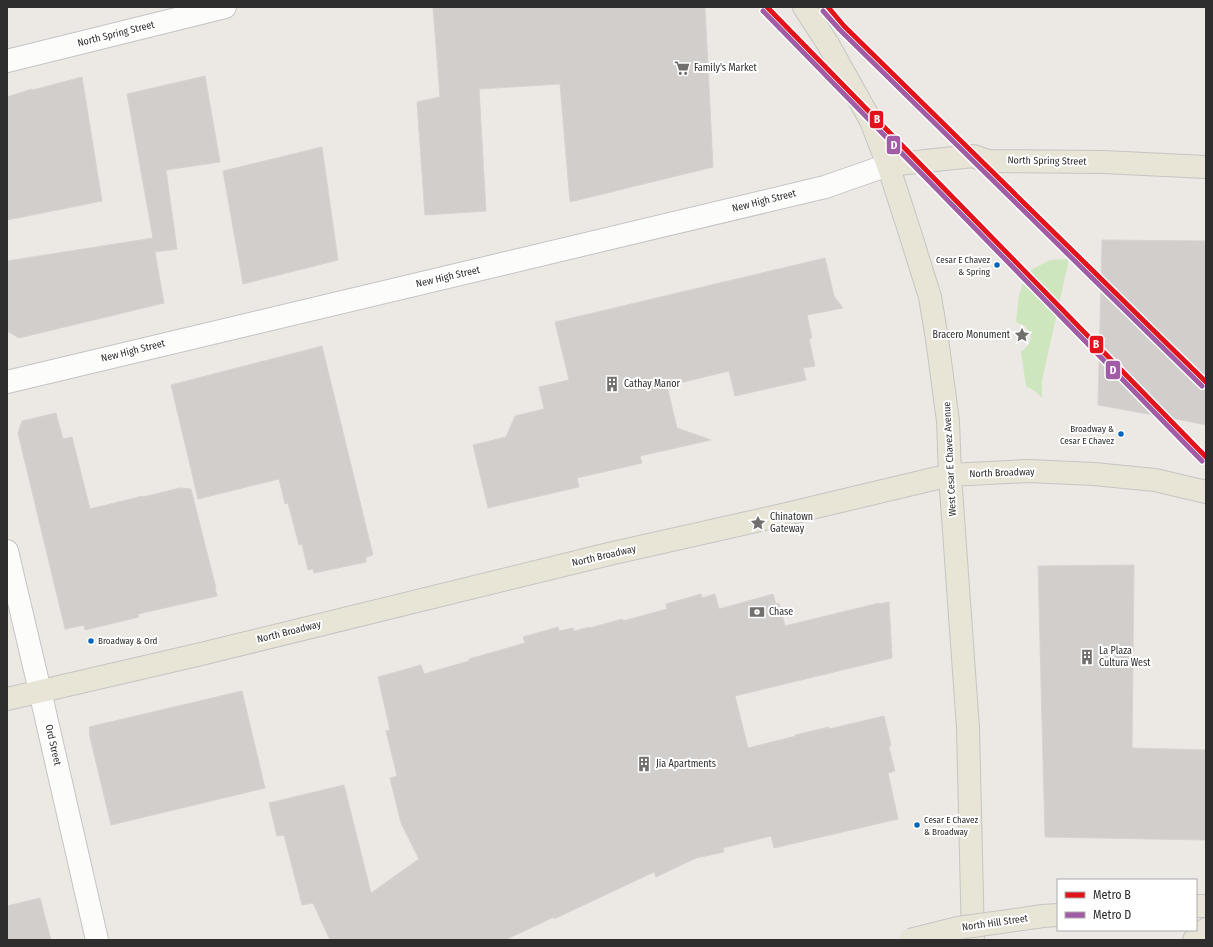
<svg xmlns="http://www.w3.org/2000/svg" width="1213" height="947" font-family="'Fira Sans Condensed',sans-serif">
<rect width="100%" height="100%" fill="#ece8e4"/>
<path fill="#cee6be" d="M1069,259L1042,380V398L1036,392L1026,386L1021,352C1028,347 1031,342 1031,334L1025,326L1016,322L1019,295L1024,280L1031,270L1050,260Z"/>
<g fill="#d1cecb" stroke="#d7d4d0">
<polygon points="433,7 705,7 713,167 570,202 560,84 479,89 486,211 425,215 417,102 440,97"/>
<polygon points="205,76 220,162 166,170 177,249 155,252 164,303 19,338 7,331 7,261 153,238 127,94"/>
<polygon points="82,77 102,201 7,220 7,97 32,89 33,90"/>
<polygon points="322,147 338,260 243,284 223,171"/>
<polygon points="1102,240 1206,241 1206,425 1187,421 1098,405"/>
<polygon points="825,258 834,296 843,308 807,315 812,338 809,339 815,366 803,368 806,380 735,396 729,371 667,386 677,428 711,440 640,456 642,463 577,478 579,487 488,508 473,445 506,437 515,416 544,409 539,387 569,380 555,322"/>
<polygon points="322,346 373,555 366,557 366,562 314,573 313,569 308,570 302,544 299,545 288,503 285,504 279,479 198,499 171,385"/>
<polygon points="56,413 63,439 72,437 90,509 143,496 143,497 180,488 191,489 216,588 215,588 217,596 138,614 139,617 85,630 84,625 65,629 18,433 22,421"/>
<polygon points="1134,565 1132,748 1206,750 1206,840 1045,837 1038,566"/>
<polygon points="701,594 702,598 715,594 719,609 773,594 776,604 779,603 785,626 879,603 879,604 889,602 892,658 735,696 748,748 796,736 795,735 829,727 829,729 884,716 891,745 889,747 895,771 888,773 898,819 774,848 771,836 723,848 724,852 696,858 656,877 654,872 554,919 554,917 505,940 330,940 313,903 302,905 284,835 277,836 269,803 344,785 371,893 419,859 401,823 390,778 397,776 386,731 390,730 378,677 421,665 424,674 469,661 469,659 525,643 523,637 558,627 559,631 573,628 574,631 590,627 590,628 622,619 623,621 667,609 666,604"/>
<polygon points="242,691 265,788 111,825 89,733 90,733 89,727"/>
<polygon points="40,898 51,940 7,940 7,906"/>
</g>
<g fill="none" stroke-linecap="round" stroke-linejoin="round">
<g stroke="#c5c4c5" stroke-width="24">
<g id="minor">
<polyline points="7,61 225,7"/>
<polyline points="7,382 825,187 888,165"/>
<polyline points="7,551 40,691 97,940"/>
</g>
</g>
<g stroke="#c6c5c4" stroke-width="24">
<g id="major">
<polyline points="804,7 828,44 871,121 888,165 910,233 930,297 937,339 948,421 950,475 968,728 973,940"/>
<polyline points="888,165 973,156 988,161 1103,162 1206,167"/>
<polyline points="7,699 197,655 609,554 778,516 950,475 1028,471 1094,474 1155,480 1206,492"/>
<polyline points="1196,906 1206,906"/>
<polyline points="1043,916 1058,915"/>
<polyline points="1194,940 1206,929"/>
</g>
</g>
<use href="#minor" stroke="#fcfcfb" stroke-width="22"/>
<use href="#major" stroke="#e8e4d6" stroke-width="22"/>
<g stroke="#c6c5c4" stroke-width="24" stroke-linecap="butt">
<polyline id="major-bridge" points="910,940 958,928 1043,916"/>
</g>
<use href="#major-bridge" stroke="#e8e4d6" stroke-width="22"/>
<g stroke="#fff" stroke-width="8">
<g id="metro-1">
<polyline points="767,7 1206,457"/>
<polyline points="828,7 844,26 1206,382"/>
</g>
</g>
<g stroke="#fff" stroke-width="8">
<g id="metro-2">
<polyline points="763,11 1202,461"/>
<polyline points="823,11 840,30 1202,386"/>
</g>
</g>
<use href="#metro-1" stroke="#e3131b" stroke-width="5"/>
<use href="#metro-2" stroke="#a05da5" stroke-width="5"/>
</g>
<defs>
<g id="supermarket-bare" transform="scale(1.2)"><path d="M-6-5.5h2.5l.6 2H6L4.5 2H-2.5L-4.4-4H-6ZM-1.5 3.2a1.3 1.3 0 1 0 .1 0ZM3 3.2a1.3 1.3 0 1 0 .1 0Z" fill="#706f6e" stroke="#fff" stroke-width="2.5" paint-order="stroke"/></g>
<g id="sight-bare" transform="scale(1.2)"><path d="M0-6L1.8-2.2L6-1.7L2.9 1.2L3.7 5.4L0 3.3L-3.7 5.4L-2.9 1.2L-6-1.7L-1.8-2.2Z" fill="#706f6e" stroke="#fff" stroke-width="2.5" paint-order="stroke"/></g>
<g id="building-bare" transform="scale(1.2)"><path d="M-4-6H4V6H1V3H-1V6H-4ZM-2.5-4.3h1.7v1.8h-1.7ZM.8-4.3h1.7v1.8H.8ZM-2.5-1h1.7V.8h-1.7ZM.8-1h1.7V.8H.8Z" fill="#706f6e" stroke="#fff" stroke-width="2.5" paint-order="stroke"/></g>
<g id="bank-bare" transform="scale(1.2)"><path d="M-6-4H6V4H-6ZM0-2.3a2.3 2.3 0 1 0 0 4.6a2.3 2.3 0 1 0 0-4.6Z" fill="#706f6e" stroke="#fff" stroke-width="2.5" paint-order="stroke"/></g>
</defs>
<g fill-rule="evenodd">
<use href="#supermarket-bare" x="682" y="68"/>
<use href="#sight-bare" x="1022" y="335"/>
<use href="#building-bare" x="612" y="384"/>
<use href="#sight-bare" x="758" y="523"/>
<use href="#bank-bare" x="757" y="612"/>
<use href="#building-bare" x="1087" y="657"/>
<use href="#building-bare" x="644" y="764"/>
</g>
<g fill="#0065bd" stroke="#fff" stroke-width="1.5">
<circle cx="997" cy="265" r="3.5"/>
<circle cx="1121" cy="434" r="3.5"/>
<circle cx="91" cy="641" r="3.5"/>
<circle cx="917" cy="825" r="3.5"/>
</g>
<g text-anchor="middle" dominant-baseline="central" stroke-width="4" stroke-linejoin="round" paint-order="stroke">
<g font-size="9" fill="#2e2e2e" stroke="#fff" text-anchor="end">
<text x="990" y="260">Cesar E Chavez<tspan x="990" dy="12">&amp; Spring</tspan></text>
<text x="1114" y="429">Broadway &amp;<tspan x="1114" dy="12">Cesar E Chavez</tspan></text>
<text x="98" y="641" text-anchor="start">Broadway &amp; Ord</text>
<text x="924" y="820" text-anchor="start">Cesar E Chavez<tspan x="924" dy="12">&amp; Broadway</tspan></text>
</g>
<g font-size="10" fill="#2e2e2e" stroke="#fff">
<text transform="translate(116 34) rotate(-14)">North Spring Street</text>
<text transform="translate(1047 161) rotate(1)">North Spring Street</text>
<text transform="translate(764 201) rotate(-14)">New High Street</text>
<text transform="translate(448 277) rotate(-13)">New High Street</text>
<text transform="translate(133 351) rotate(-14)">New High Street</text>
<text transform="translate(950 459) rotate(-93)">West Cesar E Chavez Avenue</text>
<text transform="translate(1002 473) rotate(-2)">North Broadway</text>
<text transform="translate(604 556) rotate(-13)">North Broadway</text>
<text transform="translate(289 632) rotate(-14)">North Broadway</text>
<text transform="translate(53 745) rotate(77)">Ord Street</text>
<text transform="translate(995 923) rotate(-8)">North Hill Street</text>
</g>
<g font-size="10" fill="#2e2e2e" stroke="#fff" text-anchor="start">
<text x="694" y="68">Family's Market</text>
<text x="1010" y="335" text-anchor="end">Bracero Monument</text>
<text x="624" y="384">Cathay Manor</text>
<text x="770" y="517">Chinatown<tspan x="770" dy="12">Gateway</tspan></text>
<text x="769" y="612">Chase</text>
<text x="1099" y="651">La Plaza<tspan x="1099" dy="12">Cultura West</tspan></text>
<text x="656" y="764">Jia Apartments</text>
</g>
</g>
<g stroke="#fff" stroke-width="1.5">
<rect x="869" y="110" width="15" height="19" rx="4" fill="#e3131b"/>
<rect x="886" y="135" width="15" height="20" rx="4" fill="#a05da5"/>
<rect x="1089" y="335" width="15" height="19" rx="4" fill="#e3131b"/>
<rect x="1105" y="360" width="16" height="20" rx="4" fill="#a05da5"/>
</g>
<g font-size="11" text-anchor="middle" font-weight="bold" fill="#fff">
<text x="877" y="123">B</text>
<text x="894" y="149">D</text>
<text x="1096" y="348">B</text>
<text x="1113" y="374">D</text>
</g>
<rect width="1213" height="947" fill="none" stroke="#2e2e2e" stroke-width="16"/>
<rect x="1057" y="879" width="140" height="52" fill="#ffffff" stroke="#ababab"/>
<rect x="1065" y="892" width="20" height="6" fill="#e3131b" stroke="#ababab"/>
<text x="1093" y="899" font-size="12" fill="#2e2e2e">Metro B</text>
<rect x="1065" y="912" width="20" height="6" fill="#a05da5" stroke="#ababab"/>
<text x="1093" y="919" font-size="12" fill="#2e2e2e">Metro D</text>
</svg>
